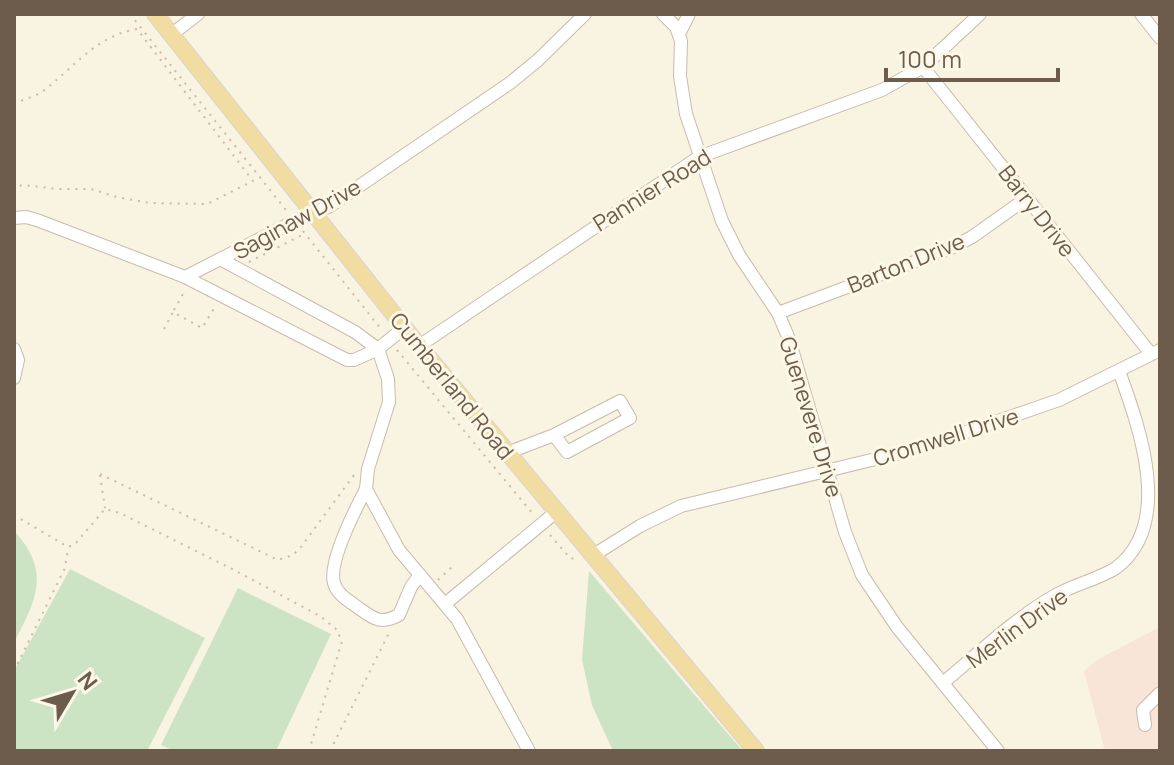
<svg xmlns="http://www.w3.org/2000/svg" width="1174" height="765" font-family="Manrope,sans-serif">
<rect width="100%" height="100%" fill="#f9f3e2"/>
<polygon fill="#f8e5d7" points="1160,627 1160,751 1105,751 1084,671 1097,660"/>
<g fill="#cce4c3">
<path d="M14,531C52,572 36,600 14,643Z"/>
<polygon points="70,569 205,638 147,751 14,751 14,671"/>
<polygon points="589,571 722,727 743,751 613,751 592,705 582,660"/>
<polygon points="238,588 331,634 276,751 174,751 161,745"/>
</g>
<g fill="none" stroke-linecap="round" stroke-linejoin="round">
<g stroke="#c8bbab" stroke-width="14">
<g id="minor">
<polyline points="663,14 676,27 681,41 680,76 686,114 722,221 739,255 778,313 789,339 845,532 862,575 897,627 998,751"/>
<polyline points="1141,14 1160,38"/>
<polyline points="679,34 689,14"/>
<polyline points="171,35 198,14"/>
<polyline points="923,67 1151,354"/>
<polyline points="14,218 26,217 37,220 185,277 295,221 330,206 510,83 538,60 585,14"/>
<polyline points="185,277 347,360 354,360 378,349 355,332 222,260"/>
<polyline points="778,313 949,249 972,237 1027,198"/>
<polyline points="404,328 378,349 388,379 389,402 368,469 366,489 399,550 457,619 529,751"/>
<polyline points="419,346 699,157 882,90 923,67 980,14"/>
<polyline points="14,349 18,360 14,378"/>
<polyline points="507,453 554,435 620,401 630,418 567,452 554,435"/>
<path d="M366,489C356,508 328,562 334,583C337,595 351,602 360,609C375,620 382,624 399,615L411,587L419,576"/>
<polyline points="592,556 640,526 681,506 917,449 1059,400 1160,350"/>
<polyline points="445,604 556,512"/>
<path d="M943,683C979,653 1014,619 1054,596C1074,584 1097,580 1116,568C1174,524 1140,429 1119,371"/>
<polyline points="1145,725 1143,710 1160,693"/>
</g>
</g>
<g stroke="#d9d5d0" stroke-width="18">
<polyline id="major" points="155,14 419,346 756,751"/>
</g>
<g stroke="#cfb9a1" stroke-width="2" stroke-dasharray="2 6" stroke-linecap="butt">
<polyline points="130,14 286,210"/>
<path d="M14,104C23,99 35,97 43,91C74,68 95,36 137,29L253,181L207,204L149,203L117,197L91,189H59L23,185L14,187"/>
<polyline points="303,231 381,329"/>
<polyline points="249,262 304,234"/>
<polyline points="174,310 184,292"/>
<polyline points="164,329 173,312 202,328 215,307"/>
<polyline points="397,350 533,514"/>
<polyline points="100,474 278,560 293,555 301,547 354,475"/>
<polyline points="100,475 105,508"/>
<polyline points="14,515 68,547 75,544 105,509 120,513 234,570 320,616 336,629 342,641 309,751"/>
<polyline points="550,535 570,558 576,559"/>
<polyline points="438,580 452,567"/>
<polyline points="14,671 65,568 68,548"/>
<polyline points="330,751 390,631"/>
</g>
<use href="#minor" stroke="#fff" stroke-width="12"/>
<use href="#major" stroke="#f1dda1" stroke-width="16"/>
</g>
<g text-anchor="middle" dominant-baseline="central" stroke-width="6" stroke-linejoin="round" paint-order="stroke">
<g font-size="22" fill="#6d5c4c" stroke="#fcf7e7">
<text transform="translate(652 190) rotate(-32)">Pannier Road</text>
<text transform="translate(1037 211) rotate(52)">Barry Drive</text>
<text transform="translate(297 219) rotate(-29)">Saginaw Drive</text>
<text transform="translate(906 263) rotate(-22)">Barton Drive</text>
<text transform="translate(452 386) rotate(51)">Cumberland Road</text>
<text transform="translate(811 417) rotate(73)">Guenevere Drive</text>
<text transform="translate(946 437) rotate(-17)">Cromwell Drive</text>
<text transform="translate(1017 628) rotate(-36)">Merlin Drive</text>
</g>
</g>
<rect width="1174" height="765" fill="none" stroke="#6d5c4c" stroke-width="32"/>
<g transform="translate(72 693) rotate(52)" stroke="#fcf7e7" stroke-width="6" paint-order="stroke">
<path d="M0-6L14 30L0 20L-14 30Z" fill="#6d5c4c"/>
<text y="-12" font-size="22" font-weight="bold" text-anchor="middle" fill="#6d5c4c">N</text>
</g>
<path d="M886 68v12h172v-12" fill="none" stroke="#6d5c4c" stroke-width="4"/>
<text x="898" y="68" font-size="24" fill="#6d5c4c" stroke="#fcf7e7" stroke-width="6" paint-order="stroke">100 m</text>
</svg>
